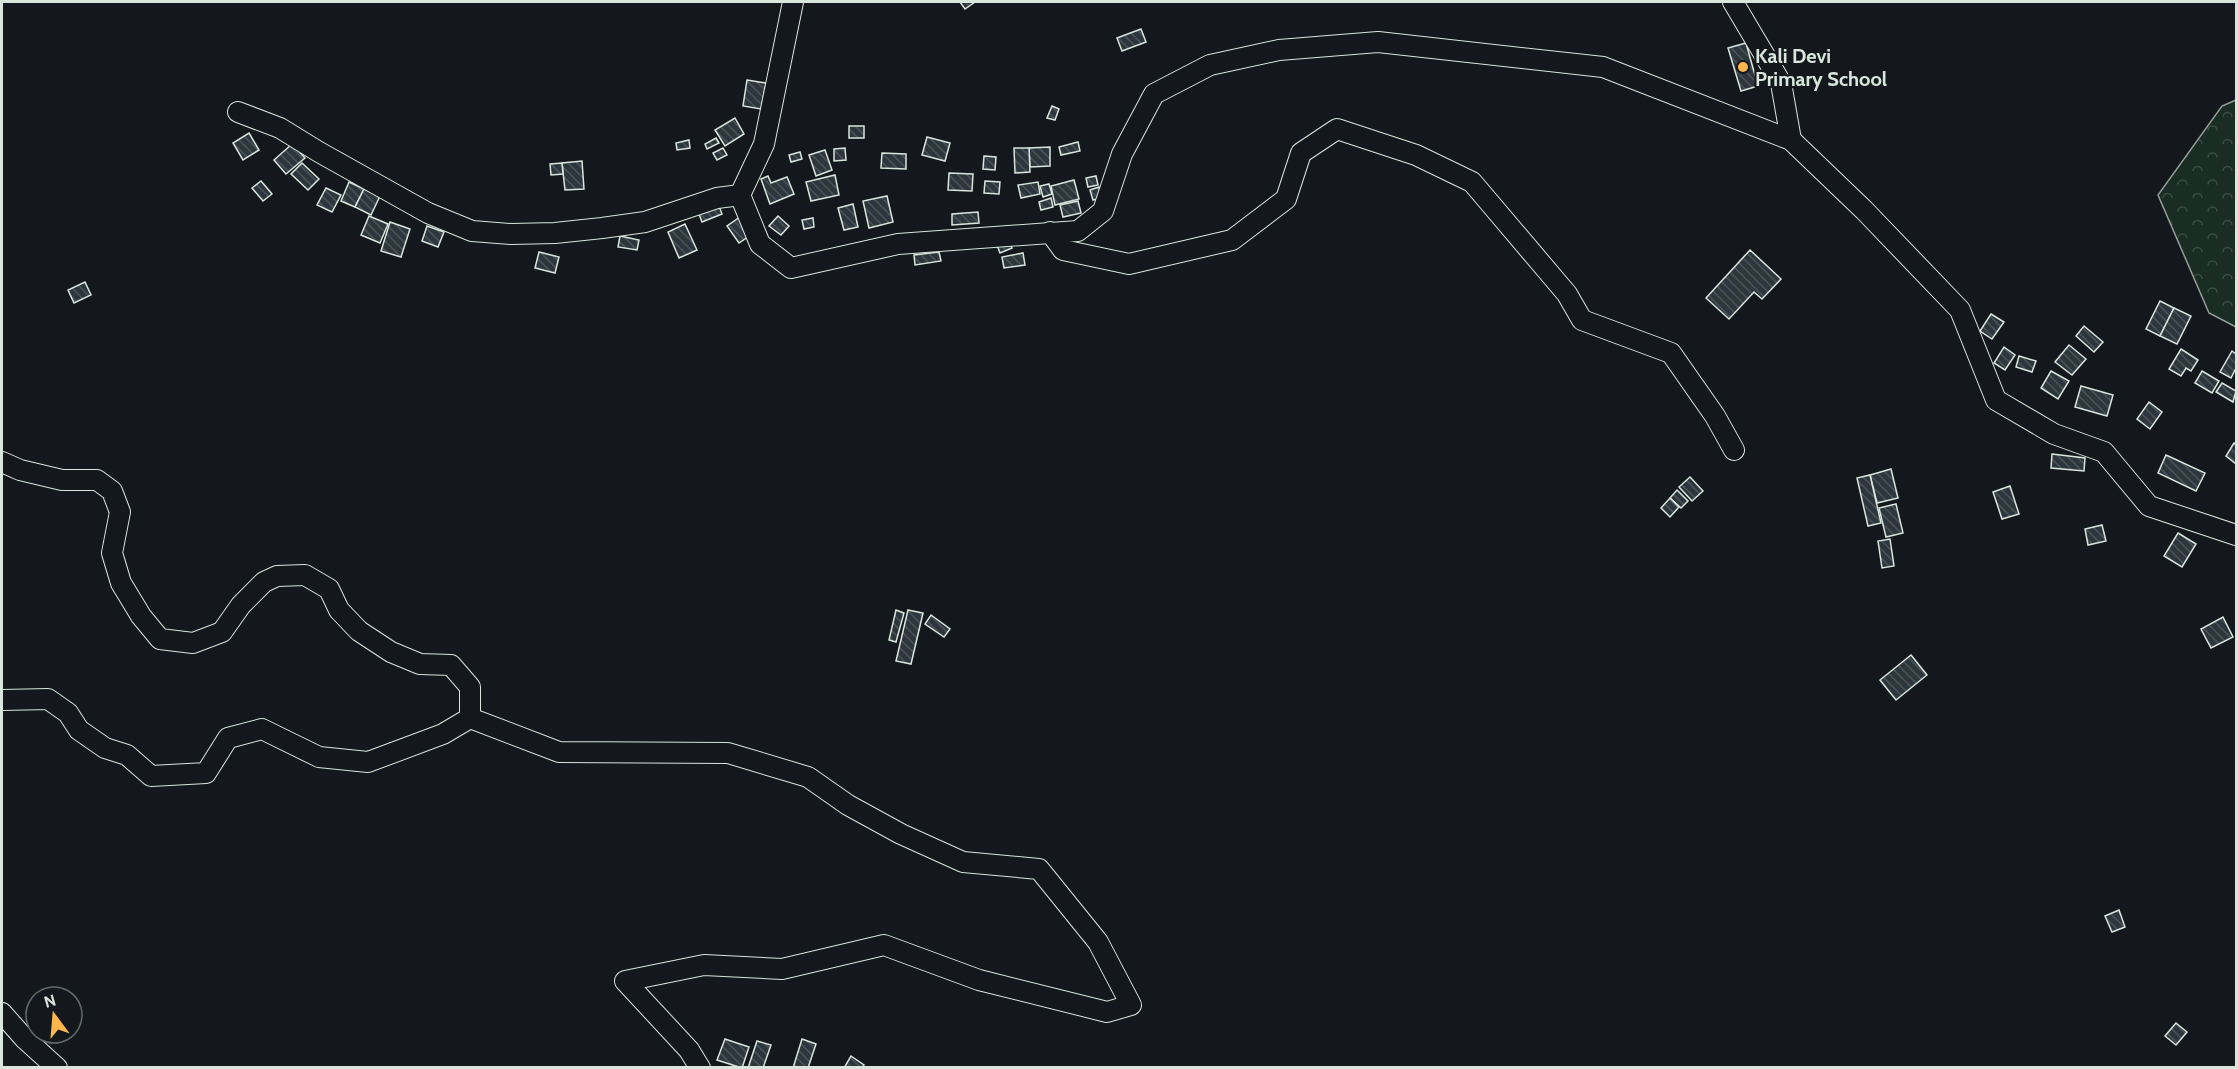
<svg xmlns="http://www.w3.org/2000/svg" width="2238" height="1069" font-family="Cabin,sans-serif">
<defs>
<pattern id="forest-crowns" width="20" height="18" patternUnits="userSpaceOnUse" patternTransform="scale(1.5)"><rect width="20" height="18" fill="#1a2d24"/><path d="M2 6a3 3 0 1 1 6 0M12 15a3 3 0 1 1 6 0" fill="none" stroke="#3b4b43"/></pattern>
<pattern id="building-back-hatch" width="6" height="6" patternUnits="userSpaceOnUse" patternTransform="scale(1.5)"><rect width="6" height="6" fill="#2c363c"/><path d="M-1 5l2 2M0 0l6 6M5-1l2 2" fill="none" stroke="#4a5358"/></pattern>
</defs>
<rect width="100%" height="100%" fill="#14181c"/>
<polygon fill="url(#forest-crowns)" stroke="#939e99" stroke-width="1.5" points="2236,100 2236,327 2209,313 2158,195 2222,106"/>
<g fill="url(#building-back-hatch)" stroke="#d8e6dc" stroke-width="1.5">
<polygon points="960,2 975,2 965,9"/>
<polygon points="1141,29 1146,42 1122,51 1117,38"/>
<polygon points="1746,43 1758,86 1741,91 1728,48"/>
<polygon points="747,80 766,83 761,109 743,106"/>
<polygon points="1052,106 1059,109 1055,120 1047,118"/>
<polygon points="735,118 744,134 725,146 715,130"/>
<rect x="849" y="126" width="15" height="12"/>
<polygon points="249,133 259,150 243,160 233,143"/>
<polygon points="927,137 950,143 945,161 922,155"/>
<polygon points="716,138 719,143 707,149 705,144"/>
<polygon points="689,140 690,148 677,150 676,143"/>
<polygon points="1078,142 1080,151 1061,155 1059,147"/>
<polygon points="292,144 305,158 286,174 274,160"/>
<polygon points="1050,147 1050,166 1030,167 1029,148"/>
<polygon points="723,148 727,155 717,160 713,153"/>
<polygon points="845,148 846,160 834,161 834,149"/>
<polygon points="1014,148 1029,148 1030,172 1015,173"/>
<polygon points="825,150 832,170 816,176 809,155"/>
<polygon points="800,152 802,159 791,162 789,155"/>
<polygon points="882,153 906,154 906,169 881,168"/>
<polygon points="984,156 996,157 995,170 983,169"/>
<polygon points="582,161 584,189 565,190 562,163"/>
<polygon points="302,163 319,179 308,190 291,174"/>
<polygon points="562,163 563,174 551,175 550,164"/>
<polygon points="949,173 973,174 972,191 948,190"/>
<polygon points="835,175 839,195 811,201 806,182"/>
<polygon points="768,176 771,183 787,177 794,194 770,204 761,179"/>
<polygon points="1096,176 1098,185 1088,187 1086,178"/>
<polygon points="1074,180 1079,199 1055,205 1051,186"/>
<polygon points="261,181 272,194 263,201 252,188"/>
<polygon points="985,181 1000,182 999,194 984,193"/>
<polygon points="349,182 364,189 355,207 341,201"/>
<polygon points="1038,182 1040,194 1021,198 1018,185"/>
<polygon points="1049,184 1052,194 1043,197 1040,186"/>
<polygon points="1099,187 1102,198 1093,200 1090,190"/>
<polygon points="326,188 341,195 332,212 317,205"/>
<polygon points="364,189 380,196 371,215 355,207"/>
<polygon points="887,196 893,222 869,228 863,201"/>
<polygon points="1051,198 1053,207 1041,210 1039,202"/>
<polygon points="717,201 722,214 702,222 697,209"/>
<polygon points="1078,201 1081,213 1063,217 1060,205"/>
<polygon points="853,204 858,227 844,230 838,208"/>
<polygon points="978,212 979,223 952,225 952,214"/>
<polygon points="369,216 388,224 380,243 361,235"/>
<polygon points="778,216 789,226 781,235 769,226"/>
<polygon points="740,217 752,234 739,243 727,226"/>
<polygon points="813,218 814,227 804,229 802,220"/>
<polygon points="390,222 410,229 401,257 381,251"/>
<polygon points="685,224 697,250 679,258 668,232"/>
<polygon points="427,226 444,232 438,247 422,241"/>
<polygon points="620,236 639,240 637,250 618,247"/>
<polygon points="1009,240 1012,248 1000,253 997,245"/>
<polygon points="1750,250 1781,279 1762,299 1754,292 1729,319 1706,298"/>
<polygon points="539,252 559,257 555,273 535,268"/>
<polygon points="939,252 941,261 915,265 914,255"/>
<polygon points="1023,253 1025,265 1004,268 1002,257"/>
<polygon points="85,282 91,295 74,303 68,290"/>
<polygon points="2160,301 2174,308 2160,336 2146,329"/>
<polygon points="2174,308 2191,316 2177,344 2160,336"/>
<polygon points="1991,314 2004,322 1992,339 1980,331"/>
<polygon points="2084,326 2103,342 2094,352 2076,336"/>
<polygon points="2069,345 2086,359 2072,375 2055,362"/>
<polygon points="2004,347 2015,355 2005,370 1994,363"/>
<polygon points="2181,349 2198,360 2191,371 2186,368 2181,376 2169,369"/>
<polygon points="2232,351 2236,354 2236,368 2231,378 2220,372"/>
<polygon points="2019,356 2036,361 2032,372 2016,367"/>
<polygon points="2051,371 2069,381 2058,399 2041,388"/>
<polygon points="2202,371 2219,381 2212,393 2195,383"/>
<polygon points="2222,383 2236,391 2233,402 2216,392"/>
<polygon points="2081,386 2113,395 2107,416 2075,407"/>
<polygon points="2149,402 2162,412 2150,429 2137,419"/>
<polygon points="2234,443 2236,445 2236,464 2226,456"/>
<polygon points="2052,454 2085,458 2084,471 2051,468"/>
<polygon points="2166,455 2205,473 2196,491 2158,473"/>
<polygon points="1891,469 1898,498 1877,503 1870,475"/>
<polygon points="1870,475 1881,523 1868,526 1857,478"/>
<polygon points="1690,477 1703,491 1692,501 1679,487"/>
<polygon points="2010,486 2019,514 2002,519 1993,492"/>
<polygon points="1677,490 1688,501 1681,508 1670,498"/>
<polygon points="1670,498 1679,507 1670,517 1661,508"/>
<polygon points="1896,504 1903,533 1886,537 1879,508"/>
<polygon points="2102,525 2106,541 2088,545 2085,529"/>
<polygon points="2178,533 2196,544 2182,567 2164,556"/>
<polygon points="1890,539 1894,566 1882,568 1878,541"/>
<polygon points="896,610 904,613 896,642 889,640"/>
<polygon points="908,610 923,613 911,664 896,661"/>
<polygon points="931,615 950,629 944,637 925,624"/>
<polygon points="2223,617 2233,637 2211,648 2201,629"/>
<polygon points="1911,655 1927,675 1896,700 1880,680"/>
<polygon points="2119,910 2125,927 2112,932 2105,916"/>
<polygon points="2176,1023 2187,1032 2176,1045 2165,1036"/>
<polygon points="725,1039 749,1047 742,1068 717,1060"/>
<polygon points="802,1039 816,1044 808,1068 793,1068"/>
<polygon points="757,1041 771,1045 763,1068 748,1068"/>
<polygon points="851,1056 864,1065 862,1068 844,1068"/>
</g>
<g fill="none" stroke-linecap="round" stroke-linejoin="round">
<g stroke="#d8e6dc" stroke-width="22">
<g id="minor">
<polyline points="793,2 764,144 740,195 760,244 791,268 898,244 1078,231 1103,211 1122,154 1154,94 1210,65 1279,50 1378,42 1603,67 1791,140 1864,210 1960,310 1996,400 2054,434 2104,452 2149,506 2236,535"/>
<polyline points="1733,2 1781,83 1791,140"/>
<polyline points="238,112 280,128 319,152 428,213 472,231 511,234 555,233 602,228 645,222 717,198 740,195"/>
<polyline points="1050,232 1063,250 1129,264 1232,240 1286,199 1301,153 1337,129 1416,155 1472,182 1567,294 1582,320 1671,353 1715,416 1734,450"/>
<polyline points="2,462 20,470 62,480 97,480 112,491 120,512 112,553 121,583 141,616 160,639 193,643 222,632 241,605 264,582 277,576 305,575 329,589 339,610 359,631 391,652 420,664 451,665 470,687 470,718"/>
<polyline points="2,700 48,699 68,713 79,730 105,748 127,755 151,776 206,773 228,738 262,729 319,757 368,762 443,734 470,718"/>
<polyline points="470,718 559,752 728,753 808,777 848,805 901,834 963,862 1039,869 1098,942 1131,1005 1107,1012 979,980 884,945 782,969 704,965 625,981 689,1050 700,1068"/>
<polyline points="2,1013 24,1038 57,1068"/>
</g>
</g>
<use href="#minor" stroke="#14181c" stroke-width="20"/>
</g>
<circle fill="#ffb74d" stroke="#14181c" stroke-width="2" cx="1743" cy="67" r="6"/>
<g text-anchor="middle" dominant-baseline="central" stroke-width="4.5" stroke-linejoin="round" paint-order="stroke">
<g font-size="20" font-weight="bold" fill="#d8e6dc" stroke="#14181c" text-anchor="start">
<text x="1755" y="56">Kali Devi<tspan x="1755" dy="23">Primary School</tspan></text>
</g>
</g>
<rect width="2238" height="1069" fill="none" stroke="#d8e6dc" stroke-width="6"/>
<g transform="translate(54 1015) rotate(344)"><circle r="28" fill="#14181c" stroke="#626a69" stroke-width="1.5"/>
<path d="M0-4.5L10 22L0 15L-10 22Z" fill="#ffb74d"/>
<text y="-9" font-size="16" font-weight="bold" text-anchor="middle" fill="#d8e6dc">N</text>
</g>
</svg>
